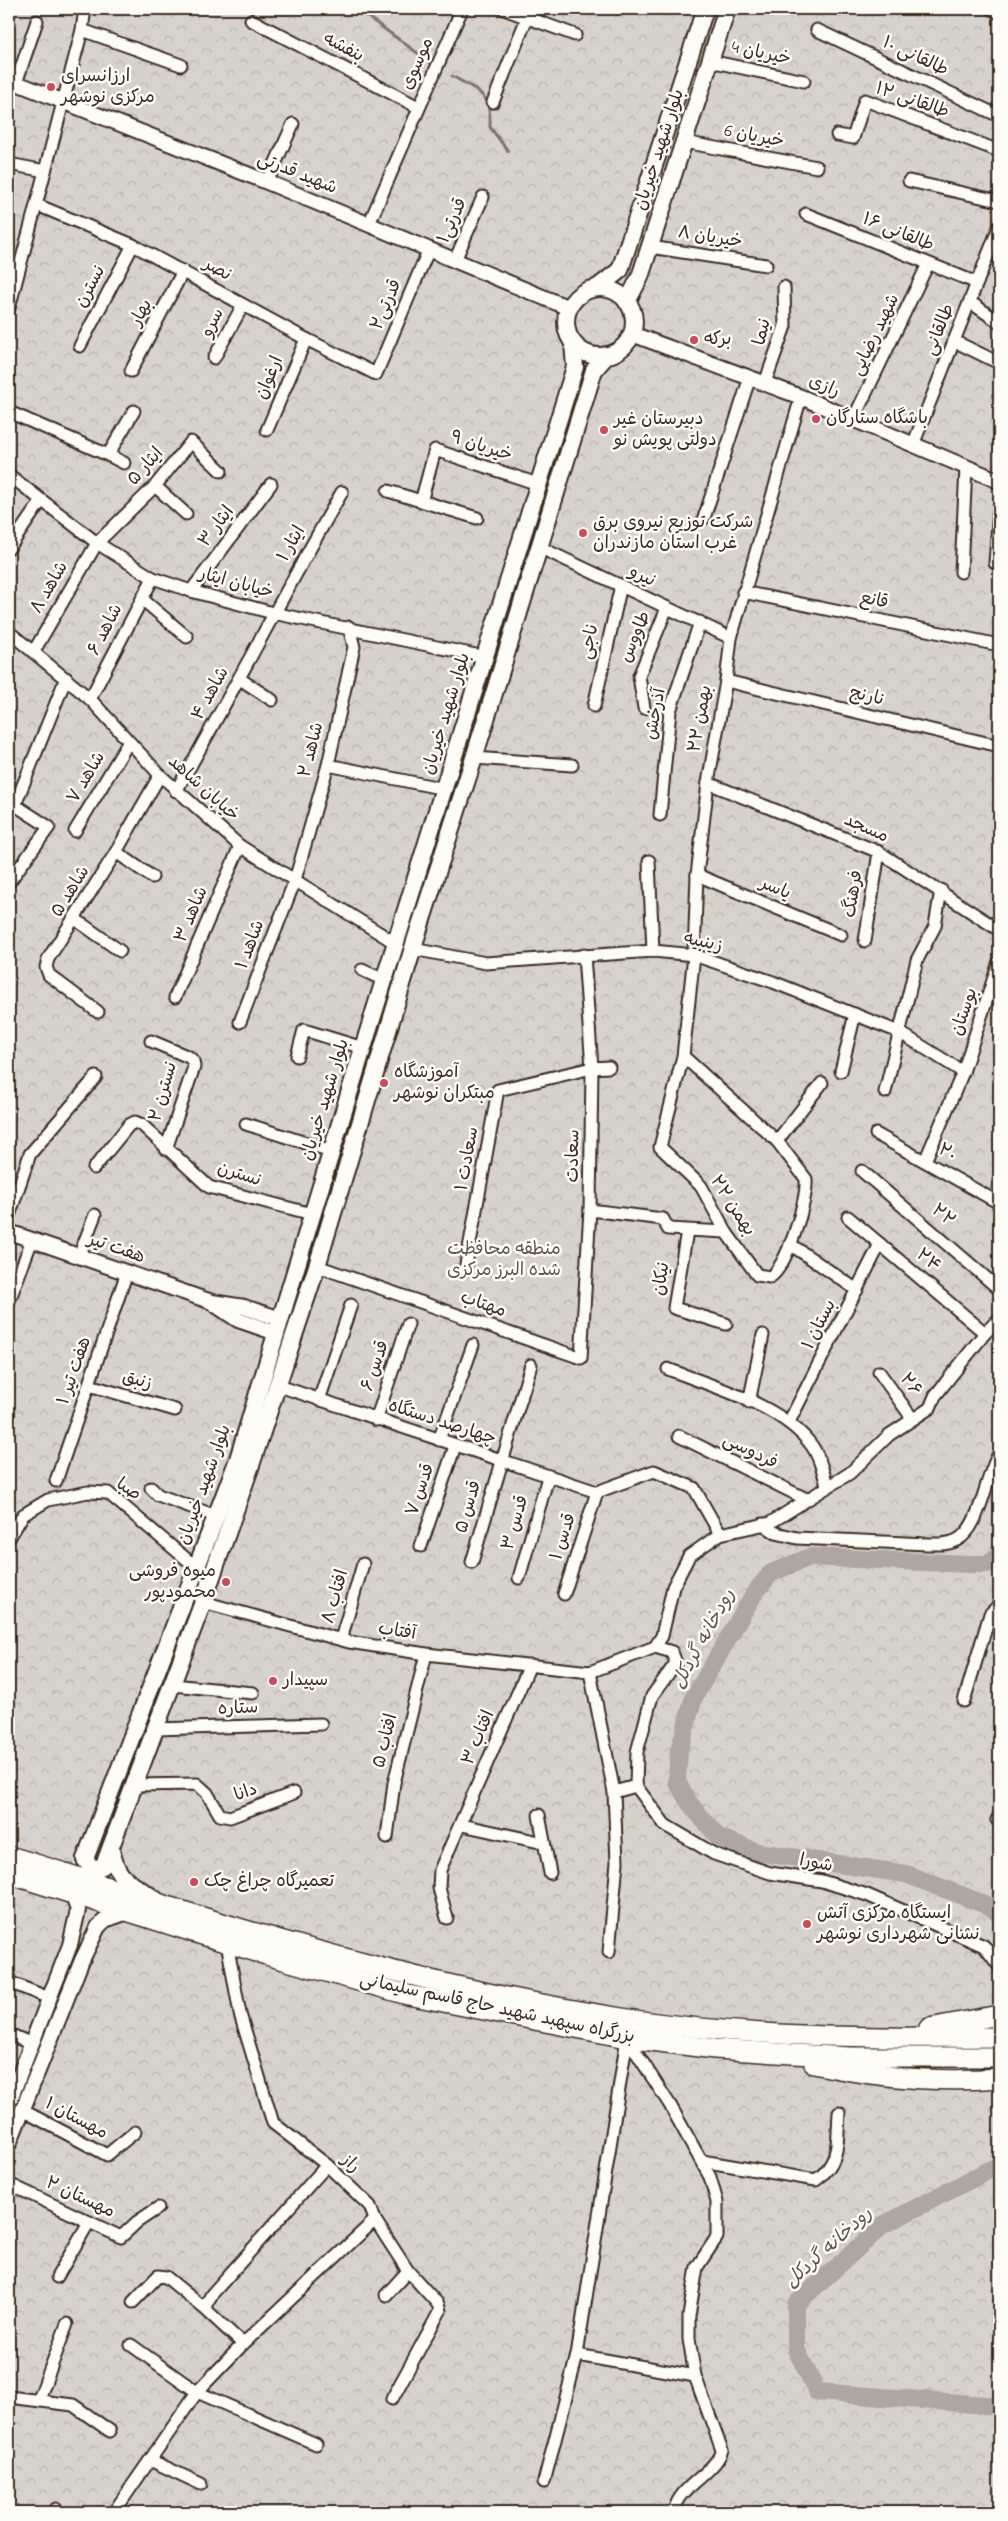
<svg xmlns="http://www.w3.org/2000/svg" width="1008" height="2521" font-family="'Indie Flower','Playpen Sans Arabic',sans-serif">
<defs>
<pattern id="forest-crowns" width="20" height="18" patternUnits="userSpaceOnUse" patternTransform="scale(1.25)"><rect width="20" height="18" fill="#d7d2cc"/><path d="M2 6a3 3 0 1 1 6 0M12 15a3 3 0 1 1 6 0" fill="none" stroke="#b9b4af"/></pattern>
</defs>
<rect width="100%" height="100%" fill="#f1efea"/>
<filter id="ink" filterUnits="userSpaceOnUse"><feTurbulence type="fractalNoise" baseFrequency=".02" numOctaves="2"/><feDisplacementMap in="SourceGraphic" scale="10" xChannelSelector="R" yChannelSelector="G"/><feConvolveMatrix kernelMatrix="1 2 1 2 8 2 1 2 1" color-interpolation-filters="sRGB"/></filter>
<g filter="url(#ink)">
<rect fill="url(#forest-crowns)" stroke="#897e75" x="9" y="9" width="990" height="2503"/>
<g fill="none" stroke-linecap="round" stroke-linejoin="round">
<g stroke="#80746b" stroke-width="3">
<polyline points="357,9 434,65"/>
<path d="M452,76C478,91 492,93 490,127L508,151"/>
</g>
<g stroke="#aea69f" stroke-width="18">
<polyline points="999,1555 987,1564 969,1564 810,1557 771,1573 754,1594 694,1697 679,1751 677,1782 690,1804 718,1837 757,1852 906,1874 989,1906 999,1914"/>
<polyline points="999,2165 883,2225 796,2304 796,2349 817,2392 999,2406"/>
</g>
<g stroke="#3b2a1e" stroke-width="15">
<g id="minor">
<polyline points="504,9 575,35"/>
<polyline points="992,9 999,13"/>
<polyline points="251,20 418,107"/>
<polyline points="82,30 181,65"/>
<polyline points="817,30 999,116"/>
<polyline points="710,61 804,81"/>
<polyline points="16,83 37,21"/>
<polyline points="493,102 527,18"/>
<polyline points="837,135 853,138 865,100 999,151"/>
<polyline points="684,142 817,167"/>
<polyline points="9,164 45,171"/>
<polyline points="909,181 999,201"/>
<polyline points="267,182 293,124"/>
<polyline points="37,205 133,245 306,339 376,374 429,249"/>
<polyline points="806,214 977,283"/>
<polyline points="369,224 462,9"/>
<polyline points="650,247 766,265"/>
<polyline points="455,260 483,197"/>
<polyline points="970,302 999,322"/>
<polyline points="9,308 82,30 85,9"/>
<polyline points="954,341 999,363"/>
<polyline points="80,346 133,245"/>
<polyline points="214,358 243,305"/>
<polyline points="131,371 183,271"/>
<polyline points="765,383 785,326 784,287"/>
<polyline points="9,412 108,455 134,411"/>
<polyline points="853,420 928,264"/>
<polyline points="267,430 306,339"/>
<polyline points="913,445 999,227"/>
<polyline points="108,455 124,463"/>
<polyline points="9,475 97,543 153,578 191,591 273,613 485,657"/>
<polyline points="155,486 186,514"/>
<polyline points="388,491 477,518"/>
<polyline points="421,502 435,450 538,484"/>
<polyline points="704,518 750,377"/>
<polyline points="539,547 731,638"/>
<polyline points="9,548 41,501"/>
<polyline points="995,563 999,510"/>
<polyline points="961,572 966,467"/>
<polyline points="191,591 271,484"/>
<polyline points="743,592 999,645"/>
<polyline points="142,599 187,637"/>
<polyline points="9,632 90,699 160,775 240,846 397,944"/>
<polyline points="34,651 97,543 155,486 191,442 221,471"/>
<polyline points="240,679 272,700"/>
<polyline points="726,681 999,746"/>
<polyline points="90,699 153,578"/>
<polyline points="594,706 621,585"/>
<polyline points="644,708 639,676 667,608"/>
<polyline points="474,758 572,765"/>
<polyline points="328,765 445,789"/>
<polyline points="708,783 879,852 999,930"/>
<path d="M176,791C233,692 285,591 342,492"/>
<polyline points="660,815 670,711 700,622"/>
<polyline points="75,831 128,743"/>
<polyline points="116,852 152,877"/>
<polyline points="649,861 653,951"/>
<polyline points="697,875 841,935"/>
<polyline points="9,882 49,827 15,805 66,678"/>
<polyline points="75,919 120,951"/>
<polyline points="865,941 879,852"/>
<polyline points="413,949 486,963 653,951 694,955 773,982 899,1032 963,1072"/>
<polyline points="362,970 384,980"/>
<polyline points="175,997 240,846"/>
<polyline points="98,1012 49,975 46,967 48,959 116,852 160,775"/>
<polyline points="240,1022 295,880 328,765 354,647 349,627"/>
<polyline points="151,1041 189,1057 193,1061 194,1067 166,1149"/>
<polyline points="297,1056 304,1030 363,1048"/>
<path d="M683,1056L777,1141L806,1179C808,1199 787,1267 770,1277L757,1275L726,1232L701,1186L660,1147L683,1056L694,955L697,875L708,783L726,681L731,638L801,397"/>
<polyline points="841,1071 855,1014"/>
<polyline points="885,1092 917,960 935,926 941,890"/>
<polyline points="246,1124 331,1151"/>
<polyline points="876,1134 999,1203"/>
<polyline points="777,1141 822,1083"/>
<polyline points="925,1161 963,1072 999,962"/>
<polyline points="94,1168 129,1125 135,1122 142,1125 209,1187 312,1214"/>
<polyline points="862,1171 999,1289"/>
<polyline points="590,1210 663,1219 668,1229 726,1232"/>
<polyline points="9,1216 30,1154 96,1077"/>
<polyline points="848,1217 985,1333"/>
<polyline points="687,1231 674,1308 726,1324"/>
<polyline points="790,1244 857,1290"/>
<polyline points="79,1256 95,1215"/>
<polyline points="317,1266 581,1358 590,1210 592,1068 584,955"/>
<polyline points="465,1270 498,1090 592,1068 609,1067"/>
<polyline points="9,1301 32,1240"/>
<path d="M668,1369C713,1387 783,1405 812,1446C820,1457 823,1472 827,1485"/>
<polyline points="879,1372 912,1418"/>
<polyline points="89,1385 175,1410"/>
<polyline points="276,1385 597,1492"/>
<polyline points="319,1400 351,1305"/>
<polyline points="749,1402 763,1335"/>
<polyline points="376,1420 408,1324"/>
<polyline points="789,1422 880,1244"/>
<polyline points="679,1436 806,1499"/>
<polyline points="439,1440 473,1345"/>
<polyline points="56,1481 127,1272"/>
<polyline points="151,1488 158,1495 216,1516"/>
<polyline points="597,1492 654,1471 694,1488 720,1534"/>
<path d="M763,1524L776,1533L797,1538L927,1544C937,1544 948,1545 957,1540C981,1528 985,1476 999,1454"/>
<polyline points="9,1538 23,1515 48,1500 88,1492 108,1493 197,1568"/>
<polyline points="421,1546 455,1446"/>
<polyline points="472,1562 531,1365"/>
<polyline points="519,1578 548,1477"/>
<polyline points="564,1594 597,1492"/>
<polyline points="203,1602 349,1642 426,1654 590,1672 655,1647 662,1636 673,1587 689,1556 720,1534 770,1523 850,1473 889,1435 930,1408 935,1396 985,1333 999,1319"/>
<polyline points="341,1639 363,1564"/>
<polyline points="590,1672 614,1792 617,1862 609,1952"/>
<polyline points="173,1685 253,1693"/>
<polyline points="964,1701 990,1614 999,1605"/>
<polyline points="156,1729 321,1724"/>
<polyline points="135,1785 197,1784 207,1793 220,1815 230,1817 294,1793"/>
<polyline points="636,1786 665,1825 714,1854 770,1873 822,1881 867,1895 984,1946 999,1966"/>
<polyline points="614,1792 636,1786 637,1752 652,1696 676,1663 672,1652 655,1647"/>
<polyline points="539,1815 550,1873"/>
<polyline points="997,1820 999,1816"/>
<polyline points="462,1825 544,1843"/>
<polyline points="387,1837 394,1783 426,1654"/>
<polyline points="447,1918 439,1888 440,1870 530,1665"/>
<polyline points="227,1943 240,2014 273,2123 327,2165 370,2206 375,2220 408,2271 438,2304 440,2311 392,2399"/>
<polyline points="9,1982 49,1998"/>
<polyline points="9,2034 32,2044"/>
<path d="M627,2038L670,2105L710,2177L717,2202V2237L697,2267L689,2316V2339L695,2376L722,2450C714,2475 679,2485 674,2512"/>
<polyline points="22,2110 107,2155 135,2132"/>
<path d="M702,2161L816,2180C841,2162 837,2141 839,2113"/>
<polyline points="9,2184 121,2237 137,2222 158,2208"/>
<polyline points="57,2277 89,2222"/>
<polyline points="386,2295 408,2271"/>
<polyline points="133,2302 158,2276 166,2277 204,2308"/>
<polyline points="243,2344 204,2308 212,2294 327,2165"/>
<polyline points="131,2345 197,2392 316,2444"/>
<polyline points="577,2355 695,2376"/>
<polyline points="9,2397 73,2405 110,2431"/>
<polyline points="39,2399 67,2324"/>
<polyline points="150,2460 201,2484"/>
<polyline points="544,2482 577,2355 627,2038"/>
<polyline points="55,2512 56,2509"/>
<polyline points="114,2512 197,2392 243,2344 375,2220"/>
</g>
</g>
<g stroke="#3b2a1e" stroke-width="18">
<g id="tertiary">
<polyline points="9,80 267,182 569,308"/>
<polyline points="632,334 801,397 999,481"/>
<polyline points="9,1232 212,1302 244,1307 281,1319"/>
<polyline points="214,1304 238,1320 276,1333"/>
<polyline points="9,2102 70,1945 78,1910 72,1894"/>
<polyline points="9,2144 82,1960 98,1927 105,1920 128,1912"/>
</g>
</g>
<g stroke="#3b2a1e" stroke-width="20">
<g id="secondary">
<polyline points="597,288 620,270 705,9"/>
<circle cx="600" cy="322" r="34"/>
<polyline points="627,302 640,277 727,9"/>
<path d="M111,1848C117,1883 130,1881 156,1900"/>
<polyline points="85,1859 90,1866 96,1869 104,1865 203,1602 251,1465 317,1266 416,938 474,758 594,370 607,355"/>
<polyline points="85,1859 238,1459 363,1048 575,367 573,343"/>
</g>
</g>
<g stroke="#3b2a1e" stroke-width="22">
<g id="trunk">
<path d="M9,1856C61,1871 112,1889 164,1905C316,1953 471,1995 628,2019C752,2038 875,2038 999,2037"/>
<polyline points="9,1874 266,1955 408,1995 627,2038 715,2049 793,2054 851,2057 999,2057"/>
<polyline points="929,2028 999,2015"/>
<path d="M814,2064C874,2077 938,2083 999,2078"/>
</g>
</g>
<use href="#minor" stroke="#fdfcf7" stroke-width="11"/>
<use href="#tertiary" stroke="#fdfcf7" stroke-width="14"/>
<use href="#secondary" stroke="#fdfcf7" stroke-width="16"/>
<use href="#trunk" stroke="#fdfcf7" stroke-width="19"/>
</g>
</g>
<g fill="#d1495b" stroke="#fdfcf7" stroke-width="2">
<circle cx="51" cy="87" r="5"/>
<circle cx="694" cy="340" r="5"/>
<circle cx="816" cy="419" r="5"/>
<circle cx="604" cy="430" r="5"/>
<circle cx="583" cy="533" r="5"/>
<circle cx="384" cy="1083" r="5"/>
<circle cx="226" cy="1582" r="5"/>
<circle cx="273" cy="1681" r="5"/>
<circle cx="194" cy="1882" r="5"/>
<circle cx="807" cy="1924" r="5"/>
</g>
<g text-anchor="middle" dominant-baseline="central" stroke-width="5" stroke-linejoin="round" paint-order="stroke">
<g font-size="18" fill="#3b2a1e" stroke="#fdfcf7">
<text transform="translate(343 48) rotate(28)">بنفشه</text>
<text transform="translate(761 54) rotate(12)">خیریان 4</text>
<text transform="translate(915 57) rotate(25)">طالقانی ۱۰</text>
<text transform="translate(418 64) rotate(-66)">موسوی</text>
<text transform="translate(912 101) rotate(19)">طالقانی ۱۲</text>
<text transform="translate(754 137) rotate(11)">خیریان 6</text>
<text transform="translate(660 150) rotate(-72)">بلوار شهید خیریان</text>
<text transform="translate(297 174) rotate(22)">شهید قدرتی</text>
<text transform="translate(453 221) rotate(-66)">قدرتی۱</text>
<text transform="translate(898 233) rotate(22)">طالقانی ۱۶</text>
<text transform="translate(710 238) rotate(9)">خیریان ۸</text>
<text transform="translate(217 270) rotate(29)">نصر</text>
<text transform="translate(91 287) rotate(-62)">نسترن</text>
<text transform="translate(387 305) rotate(-67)">قدرتی۲</text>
<text transform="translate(142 313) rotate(-62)">بهار</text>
<text transform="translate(213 323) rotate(-62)">سرو</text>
<text transform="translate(940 330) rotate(-68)">طالقانی</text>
<text transform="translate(763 332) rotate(-77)">نیما</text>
<text transform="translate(876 335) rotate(-64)">شهید رضایی</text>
<text transform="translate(270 378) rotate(-67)">ارغوان</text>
<text transform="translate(824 387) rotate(23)">رازی</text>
<text transform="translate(481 447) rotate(18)">خیریان ۹</text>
<text transform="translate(146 467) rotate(-48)">ایثار ۵</text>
<text transform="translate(217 527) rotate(-53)">ایثار ۳</text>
<text transform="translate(292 544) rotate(-60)">ایثار ۱</text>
<text transform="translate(642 577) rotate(26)">نیرو</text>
<text transform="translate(236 584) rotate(15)">خیابان ایثار</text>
<text transform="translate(50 588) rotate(-60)">شاهد ۸</text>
<text transform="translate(874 601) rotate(12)">قانع</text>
<text transform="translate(106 630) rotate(-63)">شاهد ۶</text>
<text transform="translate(636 637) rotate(-67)">طاووس</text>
<text transform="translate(590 642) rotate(-78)">ناجی</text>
<text transform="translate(211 694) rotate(-61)">شاهد ۴</text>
<text transform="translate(867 697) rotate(13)">نارنج</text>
<text transform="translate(447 714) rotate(-73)">بلوار شهید خیریان</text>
<text transform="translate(656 714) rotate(-79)">آذرخش</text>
<text transform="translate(701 719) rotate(-80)">۲۲ بهمن</text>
<text transform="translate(312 750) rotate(-76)">شاهد ۲</text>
<text transform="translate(87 778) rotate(-59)">شاهد ۷</text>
<text transform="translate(203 789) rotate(42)">خیابان شاهد</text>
<text transform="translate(866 829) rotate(24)">مسجد</text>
<text transform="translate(775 889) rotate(23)">یاسر</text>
<text transform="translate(71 892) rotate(-58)">شاهد ۵</text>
<text transform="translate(854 894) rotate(-81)">فرهنگ</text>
<text transform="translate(192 915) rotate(-67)">شاهد ۳</text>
<text transform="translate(703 943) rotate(13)">زینبیه</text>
<text transform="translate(251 945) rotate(-69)">شاهد ۱</text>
<text transform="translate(965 1012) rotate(-71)">بوستان</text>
<text transform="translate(164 1092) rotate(-74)">نسترن ۲</text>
<text transform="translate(326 1100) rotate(-73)">بلوار شهید خیریان</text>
<text transform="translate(947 1153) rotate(29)">۲۰</text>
<text transform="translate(574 1156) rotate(-89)">سعادت</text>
<text transform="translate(468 1159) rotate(-80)">سعادت ۱</text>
<text transform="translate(239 1175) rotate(18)">نسترن</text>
<text transform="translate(732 1206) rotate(57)">۲۲ بهمن</text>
<text transform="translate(943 1216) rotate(40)">۲۲</text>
<text transform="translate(116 1249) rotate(19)">هفت تیر</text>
<text transform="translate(928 1261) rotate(40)">۲۴</text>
<text transform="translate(662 1279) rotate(-81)">نیکان</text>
<text transform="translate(483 1305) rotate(19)">مهتاب</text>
<text transform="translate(820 1325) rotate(-63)">بستان ۱</text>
<text transform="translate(376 1366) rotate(-71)">قدس ۶</text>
<text transform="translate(75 1371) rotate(-71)">هفت تیر ۱</text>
<text transform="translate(137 1381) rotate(16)">زنبق</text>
<text transform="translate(910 1385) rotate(53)">۲۶</text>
<text transform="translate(442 1423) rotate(18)">چهارصد دستگاه</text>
<text transform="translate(750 1452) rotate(26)">فردوسی</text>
<text transform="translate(205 1485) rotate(-70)">بلوار شهید خیریان</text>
<text transform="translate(128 1490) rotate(34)">صبا</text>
<text transform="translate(421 1490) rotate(-71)">قدس ۷</text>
<text transform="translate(469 1507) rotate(-74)">قدس ۵</text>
<text transform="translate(516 1523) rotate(-74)">قدس ۳</text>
<text transform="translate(564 1537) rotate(-72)">قدس ۱</text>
<text transform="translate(336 1597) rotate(-74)">افتاب ۸</text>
<text transform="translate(397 1632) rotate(9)">آفتاب</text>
<text transform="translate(238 1709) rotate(-2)">ستاره</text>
<text transform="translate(479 1738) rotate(-67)">افتاب ۳</text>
<text transform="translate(386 1741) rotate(-76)">افتاب ۵</text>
<text transform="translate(246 1793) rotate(-20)">دانا</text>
<text transform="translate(816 1864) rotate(11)">شورا</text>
<text transform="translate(497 2009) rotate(12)">بزرگراه سپهبد شهید حاج قاسم سلیمانی</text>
<text transform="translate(76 2119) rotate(28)">مهستان ۱</text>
<text transform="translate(350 2164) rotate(43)">راز</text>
<text transform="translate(80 2198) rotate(25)">مهستان ۲</text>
</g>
<g font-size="18" fill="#3b2a1e" stroke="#fdfcf7" text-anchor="start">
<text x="61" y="77">ارزانسرای<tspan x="61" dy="21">مرکزی نوشهر</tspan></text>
<text x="704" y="340">برکه</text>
<text x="826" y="419">باشگاه ستارگان</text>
<text x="614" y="420">دبیرستان غیر<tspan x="614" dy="21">دولتی پویش نو</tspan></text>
<text x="593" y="523">شرکت توزیع نیروی برق<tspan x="593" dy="21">غرب استان مازندران</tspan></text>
<text x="394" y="1073">آموزشگاه<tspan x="394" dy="21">مبتکران نوشهر</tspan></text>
<text x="216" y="1572" text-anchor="end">میوه فروشی<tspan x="216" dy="21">محمودپور</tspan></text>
<text x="283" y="1681">سپیدار</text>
<text x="204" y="1882">تعمیرگاه چراغ چک</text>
<text x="817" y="1914">ایستگاه مرکزی آتش<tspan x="817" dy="21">نشانی شهرداری نوشهر</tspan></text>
</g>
<g font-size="18" fill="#62544a" stroke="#fdfcf7">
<text x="504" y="1250">منطقه محافظت<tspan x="504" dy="21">شده البرز مرکزی</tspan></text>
</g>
<g font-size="19" font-style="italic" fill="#63554b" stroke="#fdfcf7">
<text transform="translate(704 1639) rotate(-61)">رودخانه گردکل</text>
<text transform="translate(829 2248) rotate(-42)">رودخانه گردکل</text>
</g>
</g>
<rect width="1008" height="2521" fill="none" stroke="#fdfcf7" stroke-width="30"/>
<rect x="15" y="15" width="978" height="2491" fill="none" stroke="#3b2a1e" stroke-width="2" filter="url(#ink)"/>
</svg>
